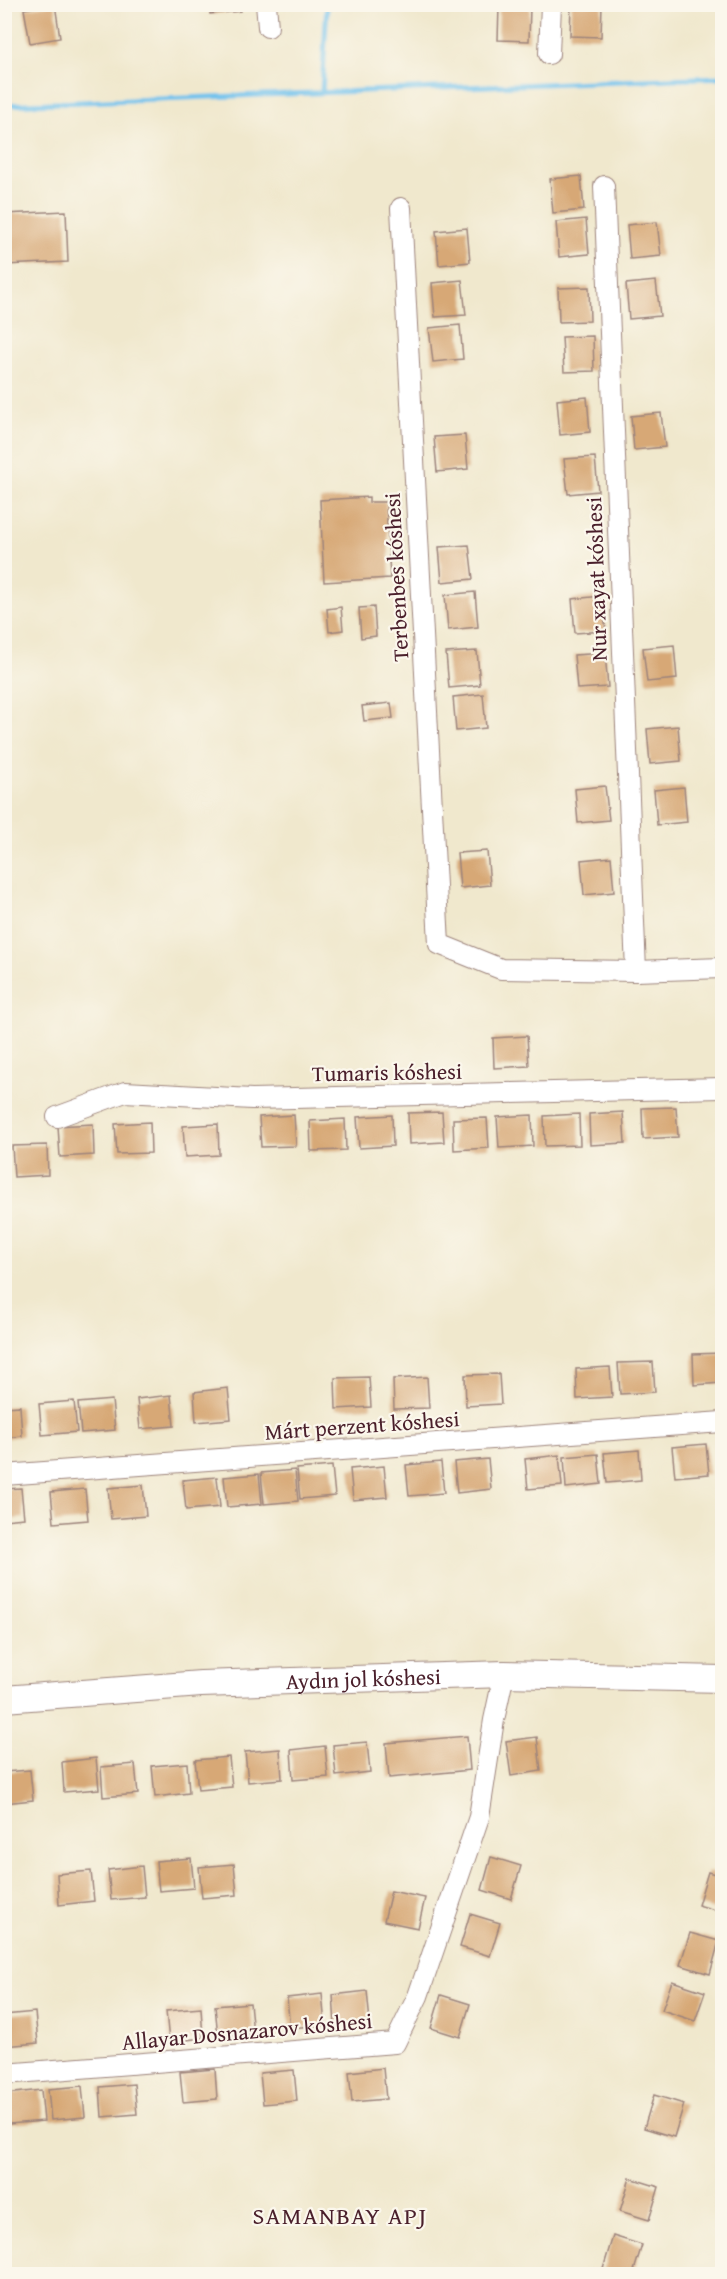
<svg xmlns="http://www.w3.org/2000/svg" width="727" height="2279" font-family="'Gentium Book Plus',serif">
<rect width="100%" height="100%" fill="#fbf7ec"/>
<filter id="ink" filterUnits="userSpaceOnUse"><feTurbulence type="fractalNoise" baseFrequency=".0167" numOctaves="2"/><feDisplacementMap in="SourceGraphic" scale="12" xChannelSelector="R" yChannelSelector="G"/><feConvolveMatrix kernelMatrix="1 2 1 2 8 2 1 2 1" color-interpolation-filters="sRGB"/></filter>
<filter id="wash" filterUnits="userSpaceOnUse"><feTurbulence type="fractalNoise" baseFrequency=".008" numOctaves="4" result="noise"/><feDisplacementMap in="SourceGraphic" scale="24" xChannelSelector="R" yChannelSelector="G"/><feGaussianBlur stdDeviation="1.35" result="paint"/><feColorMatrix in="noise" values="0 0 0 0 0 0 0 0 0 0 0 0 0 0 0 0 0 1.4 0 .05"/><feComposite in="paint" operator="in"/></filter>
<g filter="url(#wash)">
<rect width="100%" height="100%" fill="#f0e8cd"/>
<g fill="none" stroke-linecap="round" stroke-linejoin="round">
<g stroke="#71c2ed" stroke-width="5">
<polyline points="322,92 327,4"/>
<polyline points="4,105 722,77"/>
</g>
</g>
<g id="blocks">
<g fill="#d7a876">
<polygon points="55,4 60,38 30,43 24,9"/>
<polygon points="209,4 240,4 241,11 210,14"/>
<polygon points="571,4 602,4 601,37 570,36"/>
<polygon points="499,6 530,7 529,41 498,40"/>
<polygon points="581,176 584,210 553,213 550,179"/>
<polygon points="66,211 68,262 4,265 4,214"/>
<polygon points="586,219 589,254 559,257 556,222"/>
<polygon points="657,222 661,256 630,259 627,225"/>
<polygon points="467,228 470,262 439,265 436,231"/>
<polygon points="462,280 466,315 435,317 432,283"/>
<polygon points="656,281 660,316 629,319 626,284"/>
<polygon points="589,287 590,321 559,322 558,288"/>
<polygon points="460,325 463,359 433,362 429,328"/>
<polygon points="593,336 594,371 564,372 562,337"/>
<polygon points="587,397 590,432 560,435 557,400"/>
<polygon points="661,413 665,447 634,450 631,416"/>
<polygon points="465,435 468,469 437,472 434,437"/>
<polygon points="595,457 598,491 568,494 564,459"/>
<polygon points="369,497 369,502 386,502 390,578 324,582 320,500"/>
<polygon points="469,545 473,579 442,582 439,547"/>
<polygon points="475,592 478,627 448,630 445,595"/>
<polygon points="602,596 606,631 575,633 572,599"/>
<polygon points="341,607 343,630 329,632 327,609"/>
<polygon points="374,607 376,636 361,638 359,608"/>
<polygon points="674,645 677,679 647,682 643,648"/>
<polygon points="477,651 480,685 449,688 446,653"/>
<polygon points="605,653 608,687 577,689 574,655"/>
<polygon points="483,694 486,728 456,731 453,697"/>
<polygon points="391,703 393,718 364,721 362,706"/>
<polygon points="678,726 681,761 650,764 647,729"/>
<polygon points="605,786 609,820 578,823 575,789"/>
<polygon points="684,787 687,822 657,825 654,790"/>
<polygon points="487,851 490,885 460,888 457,853"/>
<polygon points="611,857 614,892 584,895 581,860"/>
<polygon points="527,1036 529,1066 494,1068 493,1038"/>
<polygon points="676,1107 678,1137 643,1139 642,1108"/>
<polygon points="442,1112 444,1142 409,1144 408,1113"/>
<polygon points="623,1112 625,1143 590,1145 589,1114"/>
<polygon points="579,1114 580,1145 545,1146 544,1116"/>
<polygon points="294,1115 296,1146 261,1147 259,1117"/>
<polygon points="392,1115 393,1146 359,1148 357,1117"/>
<polygon points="532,1115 533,1146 499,1148 497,1117"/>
<polygon points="487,1118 489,1148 454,1150 453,1119"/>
<polygon points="345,1119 346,1150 311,1151 310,1121"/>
<polygon points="150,1122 151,1153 117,1154 115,1124"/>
<polygon points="93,1124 94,1155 60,1157 58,1126"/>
<polygon points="218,1124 219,1155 185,1157 183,1126"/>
<polygon points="47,1145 48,1175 14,1177 12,1146"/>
<polygon points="722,1353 722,1383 694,1385 693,1354"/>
<polygon points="653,1362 655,1392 620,1394 618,1363"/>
<polygon points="610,1367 612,1397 577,1399 576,1369"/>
<polygon points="499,1374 501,1404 466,1406 465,1375"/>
<polygon points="369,1377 371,1407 336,1409 335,1378"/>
<polygon points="427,1377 429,1408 394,1409 393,1379"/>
<polygon points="228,1388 231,1419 196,1422 194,1392"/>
<polygon points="171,1395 174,1426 140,1429 137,1399"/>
<polygon points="112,1400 115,1430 81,1433 78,1403"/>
<polygon points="74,1401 77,1432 42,1435 39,1404"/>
<polygon points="20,1406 22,1436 4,1438 4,1407"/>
<polygon points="722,1438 722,1471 721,1471 718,1439"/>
<polygon points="706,1444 709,1474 675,1477 672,1447"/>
<polygon points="639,1450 641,1480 607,1483 604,1453"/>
<polygon points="598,1454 601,1484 566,1488 564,1457"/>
<polygon points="559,1455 562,1486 528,1489 525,1459"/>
<polygon points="488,1459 491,1489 457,1493 454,1462"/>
<polygon points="441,1462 444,1493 409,1496 406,1465"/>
<polygon points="332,1466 335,1496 300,1499 297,1469"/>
<polygon points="384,1466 387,1497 353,1500 350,1469"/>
<polygon points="295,1470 298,1501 264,1504 261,1473"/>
<polygon points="259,1474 262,1504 227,1507 224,1477"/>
<polygon points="217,1477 220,1507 186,1510 183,1480"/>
<polygon points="143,1485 146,1516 111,1519 108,1488"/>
<polygon points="21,1488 24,1518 4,1520 4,1489"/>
<polygon points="85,1489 88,1520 54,1523 51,1492"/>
<polygon points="467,1736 470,1770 389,1778 386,1743"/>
<polygon points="537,1737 541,1771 511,1776 506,1741"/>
<polygon points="367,1742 370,1772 336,1776 333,1745"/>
<polygon points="325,1746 328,1777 293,1780 291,1750"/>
<polygon points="280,1749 282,1779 248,1782 245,1752"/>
<polygon points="229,1757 232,1787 198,1790 195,1760"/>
<polygon points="96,1758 99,1789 64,1792 62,1762"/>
<polygon points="187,1763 189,1793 155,1797 152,1766"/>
<polygon points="135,1764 138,1794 103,1797 101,1767"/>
<polygon points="30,1770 33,1800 4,1803 4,1772"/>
<polygon points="491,1857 521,1866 511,1899 482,1890"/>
<polygon points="191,1858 194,1888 159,1891 156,1861"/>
<polygon points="234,1864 237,1895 202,1898 199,1867"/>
<polygon points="142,1866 145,1897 111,1900 108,1870"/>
<polygon points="91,1871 94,1901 59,1905 57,1874"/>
<polygon points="708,1872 722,1876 722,1912 698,1905"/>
<polygon points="391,1891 425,1898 418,1928 384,1921"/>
<polygon points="470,1914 500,1923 490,1956 460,1947"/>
<polygon points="690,1933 719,1941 710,1974 680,1965"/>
<polygon points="672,1981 705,1992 695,2021 662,2010"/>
<polygon points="367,1991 370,2022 335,2025 333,1995"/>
<polygon points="322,1994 325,2025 290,2028 287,1998"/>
<polygon points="441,1995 470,2004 460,2037 431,2028"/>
<polygon points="250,2003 253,2033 218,2036 215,2006"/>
<polygon points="201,2008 203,2038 169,2042 166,2011"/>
<polygon points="35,2012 38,2043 4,2046 4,2015"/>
<polygon points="383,2068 386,2099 352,2102 349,2072"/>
<polygon points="215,2069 217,2099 183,2102 180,2072"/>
<polygon points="294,2070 297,2101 263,2104 260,2073"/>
<polygon points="134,2084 137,2114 102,2117 100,2087"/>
<polygon points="82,2086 85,2117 51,2120 48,2089"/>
<polygon points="41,2090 44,2121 9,2124 6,2094"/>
<polygon points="654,2095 684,2104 674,2137 644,2128"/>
<polygon points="630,2178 659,2187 649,2220 620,2211"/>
<polygon points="613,2236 642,2245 633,2274 621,2274 603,2269"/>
</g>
</g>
</g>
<g filter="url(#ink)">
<use href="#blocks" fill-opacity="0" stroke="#9d847c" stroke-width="1.5"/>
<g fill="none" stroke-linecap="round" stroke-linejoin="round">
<g stroke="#9d847c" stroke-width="22">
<g id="minor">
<polyline points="266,4 268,27"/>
<polyline points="549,54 551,4"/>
<polyline points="604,186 636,971"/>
<polyline points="401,208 439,944 501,969 636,971 722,968"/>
<polyline points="57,1117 125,1092 252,1099 722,1088"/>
<polyline points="4,1475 722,1422"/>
<polyline points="4,2074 395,2043 418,1996 479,1817 494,1720 504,1674"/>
</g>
</g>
<g stroke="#9d847c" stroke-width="28">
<g id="tertiary">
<path id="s1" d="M4,1699L201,1684L504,1674L722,1679"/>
</g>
</g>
<use href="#minor" stroke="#fff" stroke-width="20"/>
<use href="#tertiary" stroke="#fff" stroke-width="26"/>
</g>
</g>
<g text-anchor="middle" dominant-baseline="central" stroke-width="4.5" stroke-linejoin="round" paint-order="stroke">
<g font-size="22" fill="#4a1f2b" stroke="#fbf7ec">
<text transform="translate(396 577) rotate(-93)">Terbenbes kóshesi</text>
<text transform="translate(596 579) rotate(-92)">Nur xayat kóshesi</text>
<text transform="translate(387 1072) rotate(-1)">Tumaris kóshesi</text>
<text transform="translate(362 1425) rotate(-4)">Márt perzent kóshesi</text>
<text stroke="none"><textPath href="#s1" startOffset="360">Aydın jol kóshesi</textPath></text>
<text transform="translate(247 2031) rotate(-5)">Allayar Dosnazarov kóshesi</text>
</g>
<g font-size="24" letter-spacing="1.5" fill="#4a1f2b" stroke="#fbf7ec">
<text x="340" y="2215">SAMANBAY APJ</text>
</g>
</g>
<rect width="727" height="2279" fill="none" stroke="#fbf7ec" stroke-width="24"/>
</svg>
